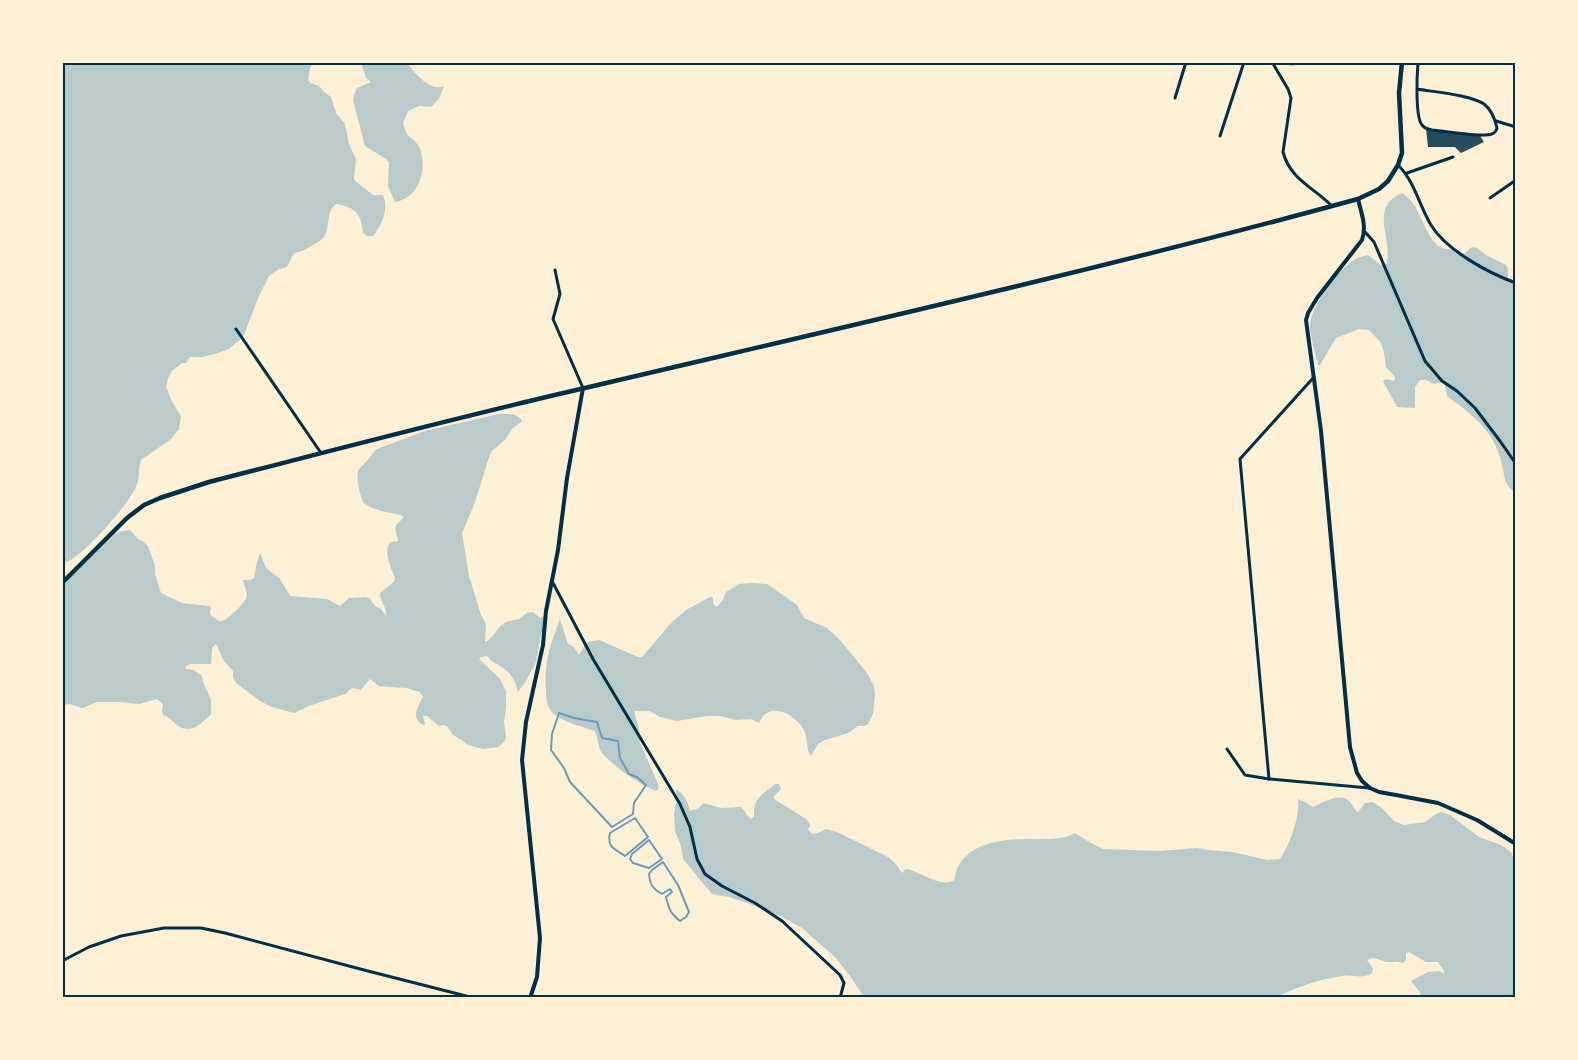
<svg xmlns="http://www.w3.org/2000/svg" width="1578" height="1060" font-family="Helvetica,sans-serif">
<rect width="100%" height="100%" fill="#fdf0d5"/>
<g fill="#b9caca">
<path d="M63,63H311L308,79L310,83L319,86L324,92L331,97L336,113L345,124L349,144L356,159L354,178L355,181L373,195H383C389,209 382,225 373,236H367L363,233C361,214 356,207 336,204C325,213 331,228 323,238C321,241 316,243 313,245C306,249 301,252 294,253L287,267L279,269L269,276L259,296L243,337L229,349L215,354L202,357H190L186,363H182L172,371L168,378L166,386L171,400L181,416L179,429L170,440L141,460C138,469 140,479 136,487C127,506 86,553 67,562L63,561Z"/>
<path d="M361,63H407C415,73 430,92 444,86L439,99L431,107L419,106L408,111L403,123C404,126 405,131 407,134C410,138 415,140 418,145C427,161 423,188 406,198C403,200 399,201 395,202L388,186L389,163L386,159L365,146L353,100L354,95L357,88L371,82L366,78Z"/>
<path d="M1402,193C1421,205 1422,231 1438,246C1444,251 1450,248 1457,250C1460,251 1462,253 1464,254L1472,247L1477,248L1486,255L1506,265L1508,269V277L1511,280L1516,279L1515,492C1504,486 1505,477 1502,465C1500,456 1496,444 1490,436C1479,419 1463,408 1447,396L1444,382L1434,384L1426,380H1420L1415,387V408L1397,407L1383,381L1386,379L1394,381L1395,377L1386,367L1384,352L1381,343L1369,330L1359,329L1336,338L1320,365H1318C1315,353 1311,339 1310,327C1310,306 1339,268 1357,258C1360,257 1364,256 1368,255L1381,265L1387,263C1392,236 1369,207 1402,193Z"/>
<path d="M499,414C507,414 516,413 522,420L521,422L512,429L505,440L493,450L490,454L474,505L462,533L469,576L481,615L486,624L485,641L486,642C494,637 496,629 503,624C508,620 514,621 519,619C526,615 524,612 533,612L540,618L547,615L540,639L536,662L526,681L518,692C516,683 512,673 503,668C496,662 494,665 487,656L481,657L479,659L500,679L506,691V708L504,722L506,737L504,742L498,747L483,749L468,745L462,740L453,735L447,726L443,725L439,726L427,716H423L425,724L423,725C410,717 418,707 423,697L420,692L406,688L379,686L370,679L361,690L352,688L345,694L309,706L294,713L272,707L260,701L236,683L233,677V671L224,661L216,644L212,648L211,664H190L185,667L186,669L194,670L202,676L203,682L211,700V714C203,722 192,734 180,727C173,723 172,718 163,715L162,711L163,704L157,699L139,704L120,702H97L82,708L70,704L63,705V585L115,534L122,531L130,530L138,539L144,542L148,546L155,566V574L161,593L182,603L209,606L211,608C209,614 210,615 215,618C217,620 218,622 222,621C228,620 246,602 247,596C247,591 244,585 243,580H250L254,578L257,562L260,553L266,568L280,579L290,596L327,599L340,606L349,598L366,597L370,599L376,607L381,609L386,616C387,607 380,602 380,593L394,582L395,578C391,567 383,553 390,542L398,541C398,536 394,531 396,526C398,522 402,520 404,517L401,515C392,513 371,510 364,503C360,498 355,474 359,469C361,466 365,464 367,461C371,457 372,453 377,449L425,431Z"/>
<path d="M750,583L767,584L797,605L804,618L827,628L840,640L867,673L874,686L875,695L873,714L868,724L864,726H858L848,733L825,740L818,744L811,756C806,749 808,739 804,730C795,714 769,699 759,723L751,719L736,720L720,716H707L677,721L660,717L649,711H634L639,728L640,743L658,784L659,788L657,791C644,788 608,763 600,750C599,747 597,736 595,731C582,726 567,724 555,715C547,709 546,700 546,691C544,661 550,646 560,619L568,644L574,647L579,655L587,642L599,640L638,657H642L672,622L686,610L710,597L713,598V604L717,607L723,600L726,592L739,584Z"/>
<path d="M775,784H779L781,789L774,796V799L806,819L810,824V827L808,829L811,833L815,834L826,829L837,832L888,857L895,863L902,873L906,869C920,871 941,889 954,880C956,875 956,869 959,865C975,839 1011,839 1037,839C1050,839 1064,840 1075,833L1091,843L1103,849L1160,851L1197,848L1208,850L1233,852L1267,860L1280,859C1290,844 1300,817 1298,799L1305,802L1313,807C1323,803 1337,793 1348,800C1352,803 1353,809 1358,812L1365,803L1373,802L1383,809L1394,821L1404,825L1425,822L1436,814L1441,812L1450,815L1479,837L1501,845L1511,852L1515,861V997H1422L1419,991L1411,981L1428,972L1440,971L1444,974V971L1438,962H1426L1409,952L1406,953V960L1403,963C1397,961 1396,962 1390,962C1381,963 1377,955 1367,960L1373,968L1372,973C1362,980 1354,974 1342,976C1319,979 1296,988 1275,997H864L850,976L836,958L802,928L782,917L750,904L729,897L712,894L683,859L681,846L675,831L674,813L677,799L676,789C684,794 688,802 690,811L699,808L703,803L721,808L740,807C745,809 746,816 751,819L754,816C753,798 762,795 775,784Z"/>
</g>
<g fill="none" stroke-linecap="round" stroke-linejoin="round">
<g stroke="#669bbc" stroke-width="2">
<polygon points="559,713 574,718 597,722 602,738 618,741 620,758 629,774 637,777 646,785 634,803 633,814 612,827 570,782 564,768 551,750 552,734"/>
<path d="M635,818L648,837L625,856C614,848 607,848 610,833Z"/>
<polygon points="649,840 662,859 649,868 633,863 630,859 632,854"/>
<path d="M663,862L678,885L689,912L686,917L680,921C670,913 669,909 666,897L672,892L670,889L662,894C653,889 650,885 649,874L652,870Z"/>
</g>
</g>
<polygon fill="#264d5e" points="1426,129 1479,134 1484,142 1461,153 1455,147 1428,147"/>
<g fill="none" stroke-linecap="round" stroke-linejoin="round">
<polyline stroke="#003049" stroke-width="2.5" points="1272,63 1293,64 1301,62"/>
<g stroke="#003049" stroke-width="3">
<path d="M1272,62L1288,89L1291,98L1283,152C1290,179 1313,187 1332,206"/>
<path d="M1417,89C1434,92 1471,95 1484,104C1492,110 1495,119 1497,128C1496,131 1496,132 1492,134C1480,138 1446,131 1432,130C1428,129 1425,129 1422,125C1415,117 1417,74 1418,62"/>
<polyline points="1175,98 1186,62"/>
<polyline points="1496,121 1516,127"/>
<polyline points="1220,136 1244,62"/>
<path d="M1398,165C1415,182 1419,205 1431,225C1446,250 1488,273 1516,283"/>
<polyline points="1407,173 1453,157"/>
<polyline points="1490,198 1516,180"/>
<polyline points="1365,232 1374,242 1425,361 1442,381 1457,391 1475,408 1500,441 1516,464"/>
<polyline points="555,270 560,294 553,319 583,388"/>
<polyline points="236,329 321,453"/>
<polyline points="552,581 593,659 680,804 690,827 697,859 705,874 722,886 755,903 782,921 840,975 844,983 840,998"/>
<polyline points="1227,749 1245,775 1269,779 1369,788"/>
<polyline points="1269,779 1240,459 1314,377"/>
<polyline points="62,961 89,947 121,936 164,928 201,928 225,933 364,970 474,998"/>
</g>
<g stroke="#003049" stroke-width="4">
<path d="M1358,199C1361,212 1367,226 1362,240L1317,298L1308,313L1306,320L1321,431L1350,747L1357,773L1362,781L1370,788L1379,792L1396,795L1438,803L1477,820L1516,844"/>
<polyline points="530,998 537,977 540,938 522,760 526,722 543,645 546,611 558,550 567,478 583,388"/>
</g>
<path stroke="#003049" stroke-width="4.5" d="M62,583L127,518L144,505L160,498L209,482C330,451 451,419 572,391C835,329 1098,270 1358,199L1379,189L1388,181L1398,165L1402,153L1399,93L1402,62"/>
</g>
<rect width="1578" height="1060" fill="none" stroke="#fdf0d5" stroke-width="128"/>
<rect x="64" y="64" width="1450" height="932" fill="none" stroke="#003049" stroke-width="2"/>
</svg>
